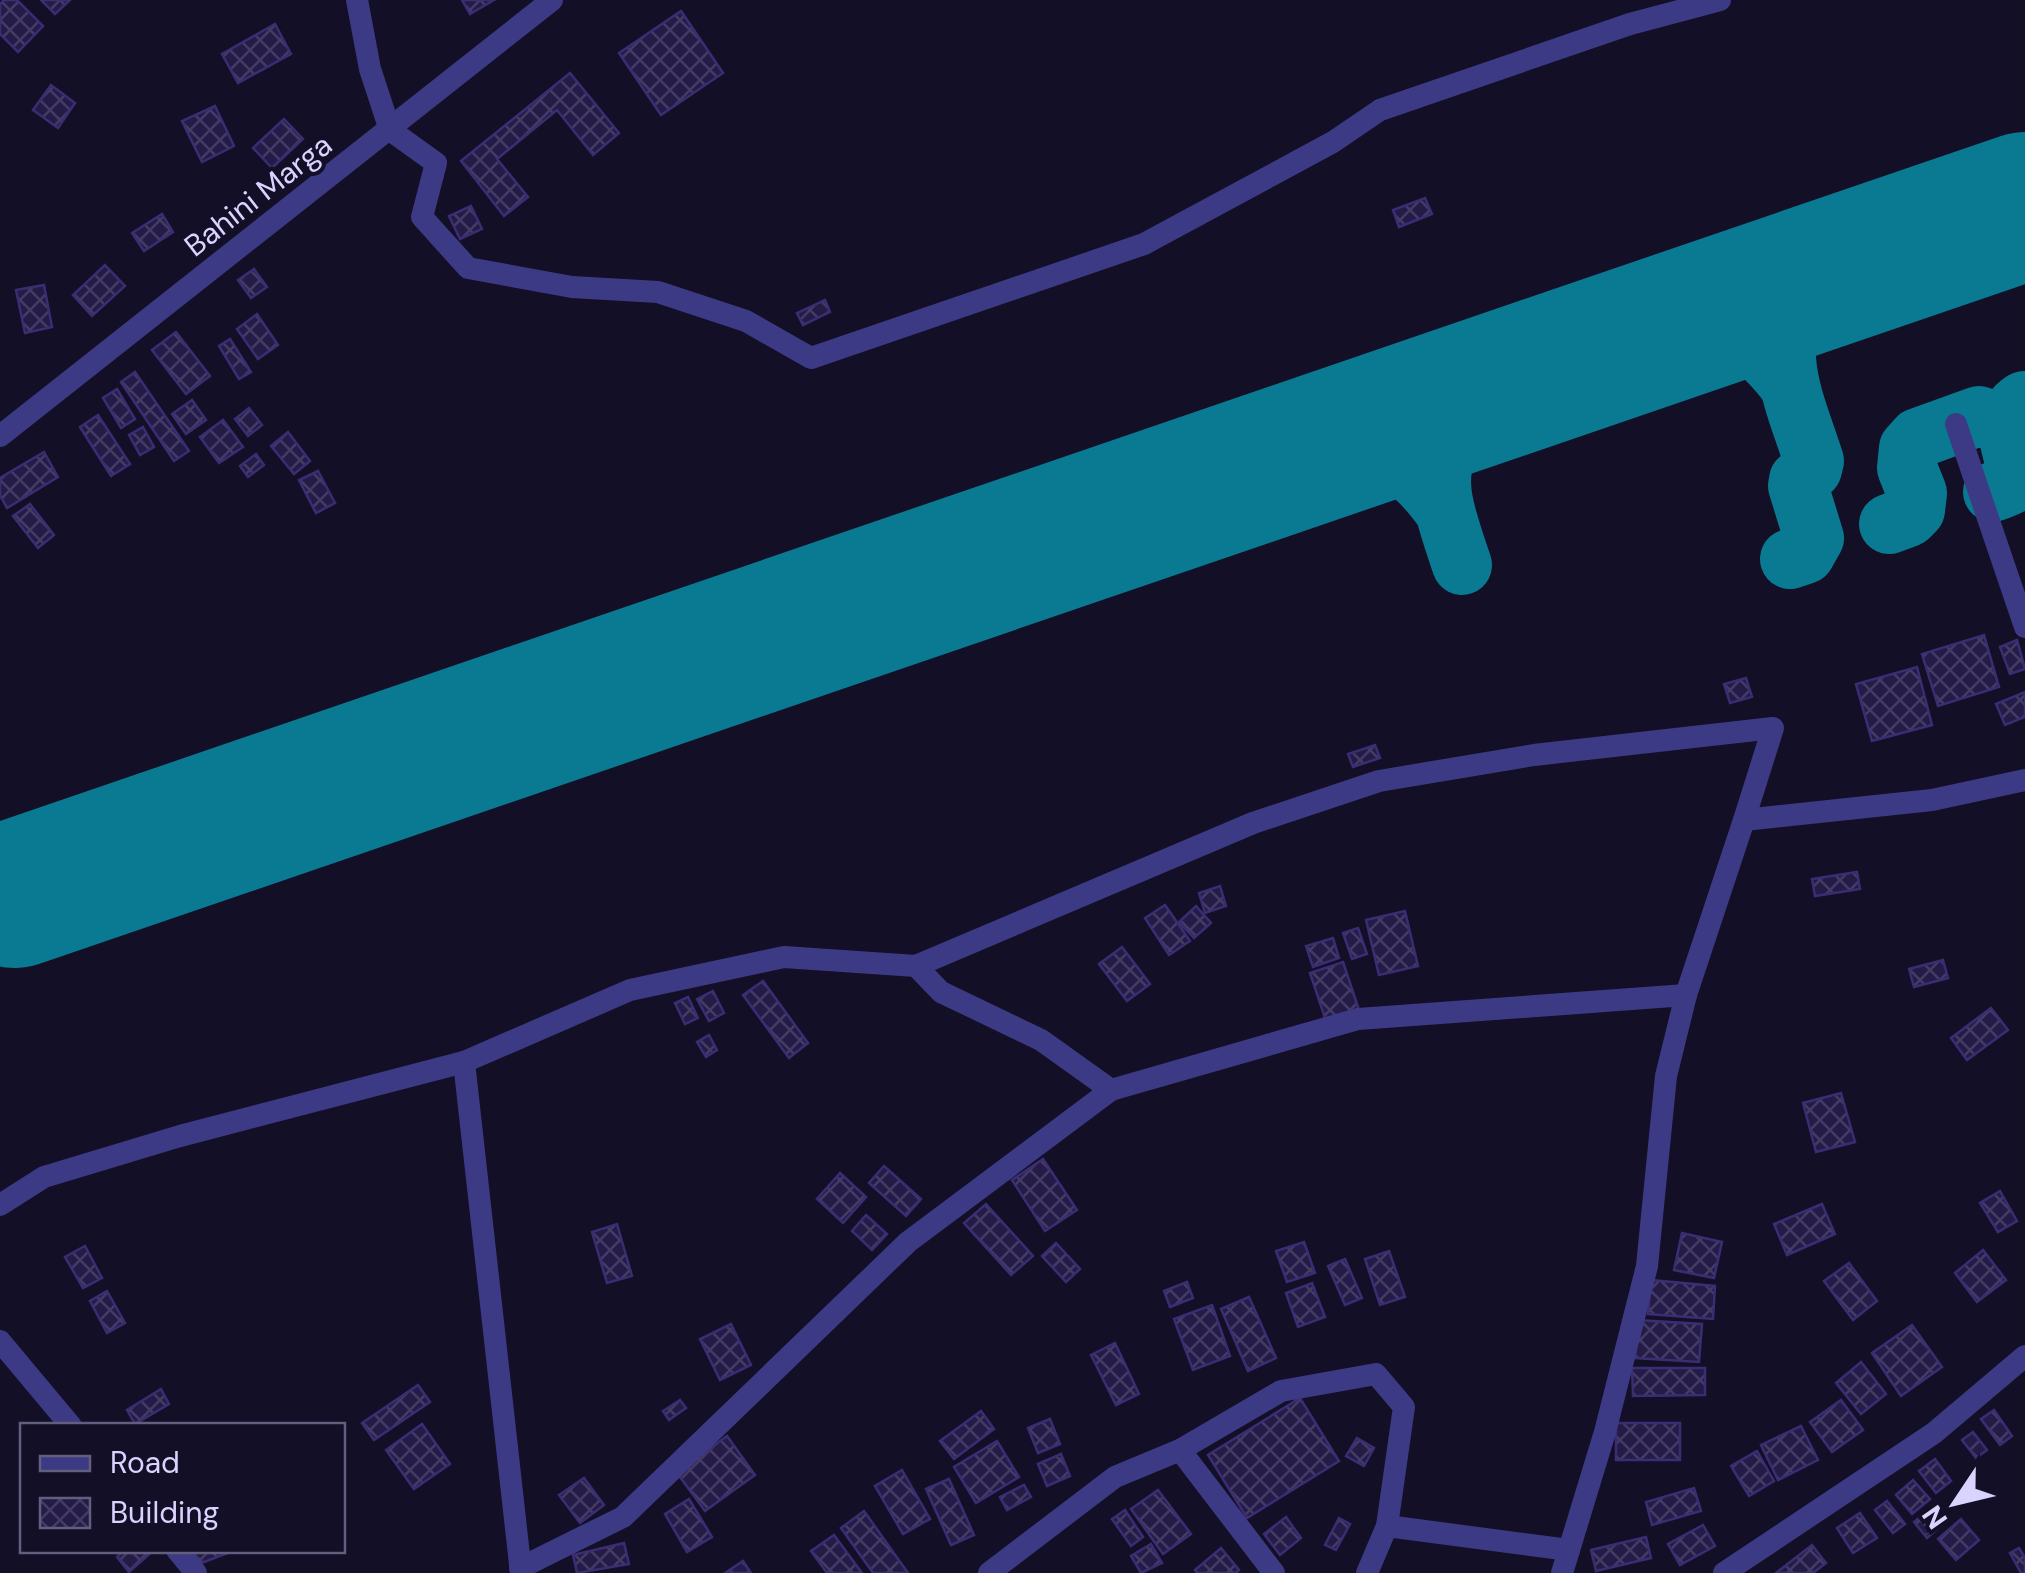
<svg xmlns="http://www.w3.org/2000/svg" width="2025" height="1573" font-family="'DM Sans',sans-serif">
<defs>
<pattern id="building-cross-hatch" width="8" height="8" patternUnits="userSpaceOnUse" patternTransform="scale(2.5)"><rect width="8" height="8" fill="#241b47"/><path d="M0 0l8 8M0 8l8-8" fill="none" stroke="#433b63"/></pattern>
</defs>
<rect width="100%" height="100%" fill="#130f26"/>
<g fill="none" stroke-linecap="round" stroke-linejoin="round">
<g stroke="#0a7a92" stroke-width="60">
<path d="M1669,328C1730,331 1747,332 1787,382"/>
<path d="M1337,441C1389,459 1407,460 1441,506"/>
<path d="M1993,492C2000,489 2009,487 2015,482C2025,465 1989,423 2024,401"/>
<polyline points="1889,524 1908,517 1915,510 1917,493 1907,468 1909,448 1918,438 1979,416 1999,423 2010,434"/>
<path d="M1790,559L1805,554L1814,538L1798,486L1799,480L1812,469L1814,461C1797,407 1763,341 1809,292C1818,283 1831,276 1841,269"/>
<path d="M1462,565C1429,469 1430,459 1500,385"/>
</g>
<polyline stroke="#0a7a92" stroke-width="148" points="15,894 2025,206"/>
</g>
<g fill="url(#building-cross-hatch)" stroke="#3b2d73" stroke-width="2.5">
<polygon points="4,0 17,0 43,26 18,52 0,34 0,4"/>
<polygon points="41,0 70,0 55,14"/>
<polygon points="462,0 494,0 470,14"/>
<polygon points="681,11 723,73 661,115 619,53"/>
<polygon points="275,24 291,54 238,83 222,54"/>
<polygon points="570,73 619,133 593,155 557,110 497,159 528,197 504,216 461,161"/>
<polygon points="51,85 75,103 58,128 33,110"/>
<polygon points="215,106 234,146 202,162 182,121"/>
<polygon points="284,119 303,139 272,168 253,148"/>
<polygon points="1425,198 1432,214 1399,227 1393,210"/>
<polygon points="471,206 482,229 460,239 449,216"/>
<polygon points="162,214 173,232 144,251 132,233"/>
<polygon points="105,265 125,286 92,316 73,295"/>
<polygon points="254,269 267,287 251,298 238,280"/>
<polygon points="44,285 52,327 25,333 16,290"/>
<polygon points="825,300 830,312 803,325 797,313"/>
<polygon points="257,314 278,345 258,359 237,329"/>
<polygon points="176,332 210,376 186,394 152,350"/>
<polygon points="230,339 251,372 239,379 219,346"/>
<polygon points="135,372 189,451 174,461 121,382"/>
<polygon points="117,389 135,419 121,428 103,398"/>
<polygon points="192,400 206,420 186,434 172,414"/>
<polygon points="249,408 262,425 248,436 235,419"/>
<polygon points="98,415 130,464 111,476 80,427"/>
<polygon points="223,420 243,447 219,463 200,437"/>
<polygon points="143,427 154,447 140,455 129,435"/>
<polygon points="288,432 310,461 294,474 271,446"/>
<polygon points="44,452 58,477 7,508 0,495 0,478"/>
<polygon points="256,454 264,465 248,477 240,466"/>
<polygon points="318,471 335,503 316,513 299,480"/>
<polygon points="30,504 54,535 38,548 13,516"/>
<polygon points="1984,635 1999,687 1938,706 1922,654"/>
<polygon points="2017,640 2025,669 2010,674 2000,647"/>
<polygon points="1917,667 1932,725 1872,741 1856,684"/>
<polygon points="1746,678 1752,697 1730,703 1724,684"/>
<polygon points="2025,692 2025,717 2005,725 1996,704"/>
<polygon points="1375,745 1380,758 1353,767 1348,754"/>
<polygon points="1857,872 1860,889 1815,896 1812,879"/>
<polygon points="1220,886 1226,906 1205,913 1199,893"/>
<polygon points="1165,905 1190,941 1169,955 1145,918"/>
<polygon points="1196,906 1211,923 1194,938 1179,922"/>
<polygon points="1405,911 1418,966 1379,975 1366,920"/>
<polygon points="1358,928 1367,954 1352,959 1343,933"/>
<polygon points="1333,938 1339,958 1313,967 1306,946"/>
<polygon points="1122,947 1150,984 1127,1001 1099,964"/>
<polygon points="1943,960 1948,978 1914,987 1909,969"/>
<polygon points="1343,962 1359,1010 1326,1021 1310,973"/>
<polygon points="763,981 808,1043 789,1058 743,995"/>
<polygon points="713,991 724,1013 709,1021 697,999"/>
<polygon points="688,997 698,1018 685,1024 675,1003"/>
<polygon points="1991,1008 2008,1030 1967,1060 1951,1038"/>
<polygon points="709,1035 717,1050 706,1057 697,1042"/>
<polygon points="1841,1093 1855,1142 1816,1152 1803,1103"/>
<polygon points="1043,1159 1077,1210 1045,1231 1012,1180"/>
<polygon points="884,1166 921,1199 906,1216 869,1183"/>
<polygon points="840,1173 866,1197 843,1223 817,1199"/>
<polygon points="2000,1191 2017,1221 1998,1232 1980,1203"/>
<polygon points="986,1204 1033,1256 1011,1275 964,1223"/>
<polygon points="1822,1204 1835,1234 1787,1255 1774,1224"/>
<polygon points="866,1215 887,1234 872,1250 852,1231"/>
<polygon points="617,1224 632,1276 607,1283 592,1232"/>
<polygon points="1682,1233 1722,1242 1714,1278 1674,1270"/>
<polygon points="1304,1242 1315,1273 1287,1282 1276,1251"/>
<polygon points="1056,1243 1080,1269 1066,1282 1042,1256"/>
<polygon points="85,1246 102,1278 83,1288 65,1257"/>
<polygon points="1983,1250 2006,1280 1977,1302 1955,1273"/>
<polygon points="1389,1251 1405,1297 1380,1305 1365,1259"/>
<polygon points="1345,1259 1362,1298 1345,1305 1328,1266"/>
<polygon points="1849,1263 1877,1301 1853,1320 1824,1281"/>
<polygon points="1651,1280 1715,1286 1713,1319 1648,1314"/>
<polygon points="1187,1282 1193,1298 1170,1307 1164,1291"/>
<polygon points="1312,1283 1325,1317 1298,1327 1286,1293"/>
<polygon points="107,1291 125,1323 107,1333 90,1301"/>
<polygon points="1249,1297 1276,1358 1248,1371 1221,1309"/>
<polygon points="1212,1305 1230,1356 1193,1370 1174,1319"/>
<polygon points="1637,1320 1702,1324 1699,1362 1635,1358"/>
<polygon points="731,1324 751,1365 720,1380 700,1339"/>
<polygon points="1912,1325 1942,1367 1901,1396 1872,1353"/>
<polygon points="1115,1343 1139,1394 1116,1405 1091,1355"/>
<polygon points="1861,1362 1886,1394 1861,1414 1836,1383"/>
<polygon points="1632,1368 1705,1368 1705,1395 1633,1396"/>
<polygon points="418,1385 430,1402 374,1440 362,1423"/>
<polygon points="161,1389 169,1404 135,1424 127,1410"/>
<polygon points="1300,1398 1339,1461 1247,1518 1208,1455"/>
<polygon points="680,1400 686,1408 669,1420 663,1411"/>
<polygon points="1841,1400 1863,1430 1832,1452 1810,1422"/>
<polygon points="1994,1410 2012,1436 2000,1445 1981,1419"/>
<polygon points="981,1411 994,1429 954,1459 940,1441"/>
<polygon points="1050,1419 1060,1444 1038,1453 1028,1428"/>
<rect x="1616" y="1423" width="64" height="37"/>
<polygon points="422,1424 450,1464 414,1489 386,1450"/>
<polygon points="1801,1426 1818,1460 1778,1480 1761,1445"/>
<polygon points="1973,1432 1987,1450 1976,1458 1962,1440"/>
<polygon points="727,1436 755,1475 705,1511 677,1473"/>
<polygon points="1357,1438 1374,1448 1364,1466 1346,1456"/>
<polygon points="997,1441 1019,1477 976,1503 954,1467"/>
<polygon points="1757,1451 1774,1481 1749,1496 1731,1466"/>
<polygon points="1061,1454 1070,1476 1047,1486 1038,1464"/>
<polygon points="1935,1459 1951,1481 1936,1493 1919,1471"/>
<polygon points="902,1470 930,1519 903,1534 875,1486"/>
<polygon points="584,1478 604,1505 580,1523 559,1495"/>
<polygon points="949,1479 974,1535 951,1545 926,1489"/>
<polygon points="1913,1480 1930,1499 1912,1514 1896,1495"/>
<polygon points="1024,1485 1031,1497 1007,1510 1000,1497"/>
<polygon points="1694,1488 1701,1511 1652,1525 1646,1502"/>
<polygon points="1158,1490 1191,1534 1163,1554 1131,1509"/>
<polygon points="689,1499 712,1537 687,1552 665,1514"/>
<polygon points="1887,1501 1905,1524 1893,1533 1875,1510"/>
<polygon points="1935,1505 1948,1520 1927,1538 1914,1522"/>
<polygon points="1125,1510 1143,1537 1131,1546 1112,1519"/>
<polygon points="864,1511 908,1573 873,1573 841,1528"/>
<polygon points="1860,1513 1877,1538 1853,1553 1837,1528"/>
<polygon points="1286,1517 1301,1538 1280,1555 1264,1534"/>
<polygon points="1339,1518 1350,1524 1336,1550 1325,1545"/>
<polygon points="1961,1519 1979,1540 1956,1560 1938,1539"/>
<polygon points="1703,1525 1715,1546 1680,1565 1668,1544"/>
<polygon points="834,1535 862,1573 827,1573 811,1551"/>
<polygon points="1646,1537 1651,1558 1596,1571 1591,1550"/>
<polygon points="624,1543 629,1564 577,1573 573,1555"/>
<polygon points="1151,1544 1162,1563 1141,1573 1131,1556"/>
<polygon points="1812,1545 1826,1563 1813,1573 1776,1573"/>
<polygon points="1221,1548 1239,1570 1236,1573 1197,1573 1195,1570"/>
<polygon points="2019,1548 2025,1558 2025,1573 2021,1573 2010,1553"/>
<polygon points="124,1550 154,1550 129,1572 117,1557"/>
<polygon points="194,1550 227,1550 228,1553 199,1564"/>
<polygon points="743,1561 751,1573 725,1573"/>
</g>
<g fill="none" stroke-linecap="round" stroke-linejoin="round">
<g stroke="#3d3a85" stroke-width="22">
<polyline points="357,0 370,69 390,130 436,163 422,217 468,268 572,287 658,292 746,321 811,358 1144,244 1333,142 1380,110 1630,24 1720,0"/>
<polyline points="1956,424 2025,627"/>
<polyline points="0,436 552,0"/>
<polyline points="916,966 941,992 1041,1040 1111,1090"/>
<polyline points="464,1062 521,1573"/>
<polyline points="0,1205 44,1177 180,1136 464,1062 630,990 784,957 916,966 1253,823 1379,781 1534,755 1773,728 1744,820"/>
<polyline points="0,1341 71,1426"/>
<polyline points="1180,1450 1274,1573"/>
<polyline points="177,1550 196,1573"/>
<polyline points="520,1568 623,1517 908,1242 1111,1090 1358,1019 1686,995"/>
<polyline points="989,1573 1115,1477 1180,1450 1281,1391 1376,1374 1404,1407 1387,1526"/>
<polyline points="1367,1573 1387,1526 1569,1550"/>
<polyline points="1562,1573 1605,1432 1647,1266 1666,1076 1686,995 1744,820 1932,800 2025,780"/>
<polyline points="1724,1573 1934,1433 2025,1356"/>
</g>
</g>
<g text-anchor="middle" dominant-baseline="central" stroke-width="8" stroke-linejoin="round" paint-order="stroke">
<g font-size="30" fill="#d9d4ff" stroke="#130f26">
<text transform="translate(258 195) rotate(-38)">Bahini Marga</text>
</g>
</g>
<rect x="20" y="1423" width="325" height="130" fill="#130f26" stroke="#625e7d" stroke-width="2.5"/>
<rect x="40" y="1456" width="50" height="15" fill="#3d3a85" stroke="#625e7d" stroke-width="2.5"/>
<text x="110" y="1473" font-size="30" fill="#d9d4ff">Road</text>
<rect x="40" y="1498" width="50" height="30" fill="url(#building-cross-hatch)" stroke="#625e7d" stroke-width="2.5"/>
<text x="110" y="1523" font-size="30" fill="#d9d4ff">Building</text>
<g transform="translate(1955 1503) rotate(235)" stroke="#130f26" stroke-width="8" paint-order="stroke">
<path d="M0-8L18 38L0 25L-18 38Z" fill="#d9d4ff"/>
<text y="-15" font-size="28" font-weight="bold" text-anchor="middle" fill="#d9d4ff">N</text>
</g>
</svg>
